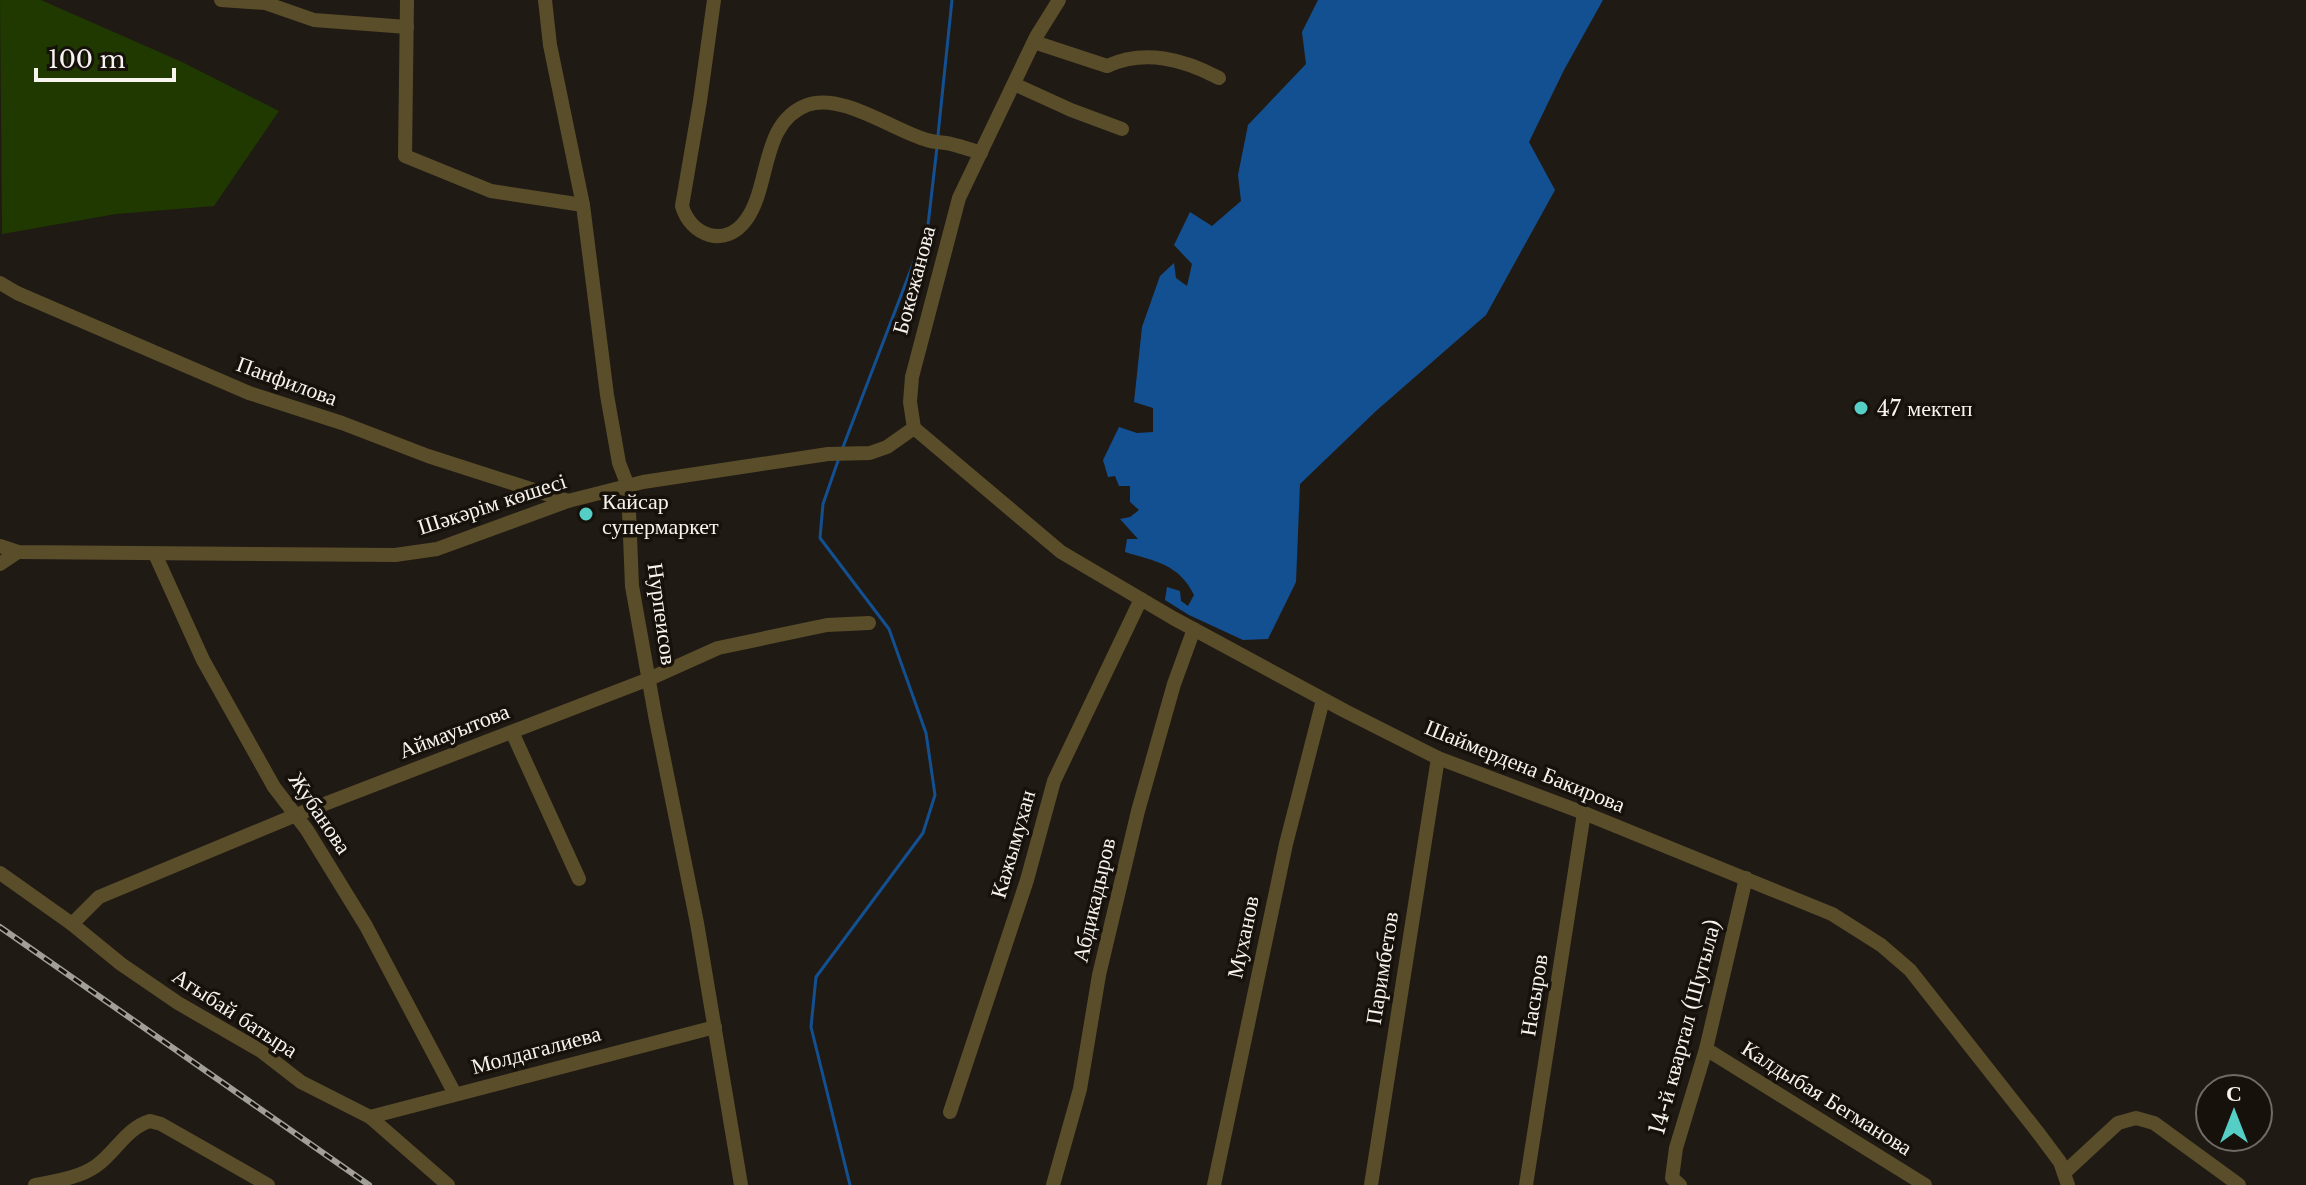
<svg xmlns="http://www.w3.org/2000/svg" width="2306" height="1185" font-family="'Libre Baskerville',serif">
<rect width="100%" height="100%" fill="#201a15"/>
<polygon fill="#1f3900" points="0,0 41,0 182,62 279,111 214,206 116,214 2,234"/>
<path fill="#135091" d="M1318,0H1603L1564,70L1529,142L1555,190L1486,315L1376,411L1300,484L1296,582L1268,639L1243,640L1189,615L1165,600L1167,587L1180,591L1181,601L1188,606L1194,595C1179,564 1155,561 1125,552L1127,539H1138L1120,519L1130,517L1139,510L1130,502V486H1119L1115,476L1108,477L1103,460L1119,427L1137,433L1153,432V408L1134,402L1142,327L1160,276L1174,263L1176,278L1187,286L1192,264L1174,245L1190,212L1212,226L1241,201L1238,175L1248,125L1306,64L1302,32Z"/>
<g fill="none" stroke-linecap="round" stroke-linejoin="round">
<g stroke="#135091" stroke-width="3">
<polyline points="938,135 952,0"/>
<polyline points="843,447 928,225 937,147"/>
<polyline points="839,458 823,504 820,538 889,629 926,733 935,795 923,833 816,977 811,1027 850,1185"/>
</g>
<g stroke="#5a4d29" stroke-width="14">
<polyline points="221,0 265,3 314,20 407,27"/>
<polyline points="407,0 405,156 491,191 583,205"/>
<polyline points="545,0 550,45 583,205 607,395 619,463 628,486 632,586 655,715 697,923 741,1185"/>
<path d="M714,0L700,101L682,206C691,237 726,248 746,220C771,186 760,123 807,105C842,92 894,131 927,140C933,142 940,142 946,143C957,145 969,149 981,153"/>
<path d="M1034,42L1107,66C1145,49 1183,59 1219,78"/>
<polyline points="1014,84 1071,110 1122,129"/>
<polyline points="0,283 17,293 249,393 342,423 428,456 568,501"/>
<polyline points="914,428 1061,552 1173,618 1345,711 1438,758 1584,813 1832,914 1881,945 1910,970 2036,1130 2060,1162 2068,1185"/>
<polyline points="914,428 910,402 912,377 959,198 1036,37 1059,0"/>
<polyline points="0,546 18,552 395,555 437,549 568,501 643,482 828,454 870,453 887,447 914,428"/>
<polyline points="155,554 203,660 274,787 307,830 366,926 455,1094"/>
<polyline points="0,564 18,552"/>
<polyline points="512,732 579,879"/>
<polyline points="0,873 72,924 121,964 178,1003 261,1051 301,1082 370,1117 448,1185"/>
<polyline points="72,924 99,897 296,815 649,679 718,648 827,625 869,623"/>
<polyline points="1706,1049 1925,1185"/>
<polyline points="950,1112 1027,880 1054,781 1141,599"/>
<polyline points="370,1117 715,1027"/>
<polyline points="2064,1173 2118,1123 2136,1118 2154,1123 2239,1185"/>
<path d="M35,1185C55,1181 79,1178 96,1166C115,1153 126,1128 150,1121L161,1124L268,1185"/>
<polyline points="1053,1185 1080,1089 1099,975 1138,811 1174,684 1194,629"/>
<polyline points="1214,1185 1286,844 1323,700"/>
<polyline points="1371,1185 1438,758"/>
<polyline points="1526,1185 1584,813"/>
<polyline points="1680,1185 1672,1178 1676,1148 1706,1049 1746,878"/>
</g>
<g stroke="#a29e99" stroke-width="6">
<polyline id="rail" points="0,927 369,1185"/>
</g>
<use href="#rail" stroke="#17110c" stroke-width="3" stroke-dasharray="9" stroke-linecap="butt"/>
</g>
<g fill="#55cec6" stroke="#17110c" stroke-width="3">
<circle cx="1861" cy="408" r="8"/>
<circle cx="586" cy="514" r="8"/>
</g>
<g text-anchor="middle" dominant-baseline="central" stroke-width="7" stroke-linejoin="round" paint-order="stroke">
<g font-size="22" fill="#f7f3ef" stroke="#17110c">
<text transform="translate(914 280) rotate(-75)">Бокежанова</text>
<text transform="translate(287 381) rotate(20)">Панфилова</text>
<text transform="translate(492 504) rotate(-18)">Шәкәрім көшесі</text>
<text transform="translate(662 614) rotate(82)">Нурпеисов</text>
<text transform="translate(454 731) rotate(-21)">Аймауытова</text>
<text transform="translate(1525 766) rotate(22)">Шаймердена Бакирова</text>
<text transform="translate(320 813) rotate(56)">Жубанова</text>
<text transform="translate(1013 844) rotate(-74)">Кажымухан</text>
<text transform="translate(1094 900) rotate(-77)">Абдикадыров</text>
<text transform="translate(1243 937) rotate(-78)">Муханов</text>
<text transform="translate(1382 968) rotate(-81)">Паримбетов</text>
<text transform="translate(1534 995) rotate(-81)">Насыров</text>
<text transform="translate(235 1013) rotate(33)">Агыбай батыра</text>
<text transform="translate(1685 1027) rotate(-75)">14-й квартал (Шугыла)</text>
<text transform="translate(536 1050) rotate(-15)">Молдагалиева</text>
<text transform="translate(1827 1098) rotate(32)">Калдыбая Бегманова</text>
</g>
<g font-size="22" fill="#f7f3ef" stroke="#17110c" text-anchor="start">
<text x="1877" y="408">47 мектеп</text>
<text x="602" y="501">Кайсар<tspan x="602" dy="25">супермаркет</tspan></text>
</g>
</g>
<g transform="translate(2234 1113)"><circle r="38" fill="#17110c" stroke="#716b67" stroke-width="2"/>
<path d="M0-6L14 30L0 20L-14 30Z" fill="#55cec6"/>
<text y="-12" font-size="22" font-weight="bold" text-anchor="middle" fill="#f7f3ef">С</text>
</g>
<path d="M36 68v12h138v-12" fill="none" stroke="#f7f3ef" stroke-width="4"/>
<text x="48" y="68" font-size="24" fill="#f7f3ef" stroke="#17110c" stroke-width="6" paint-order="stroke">100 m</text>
</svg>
